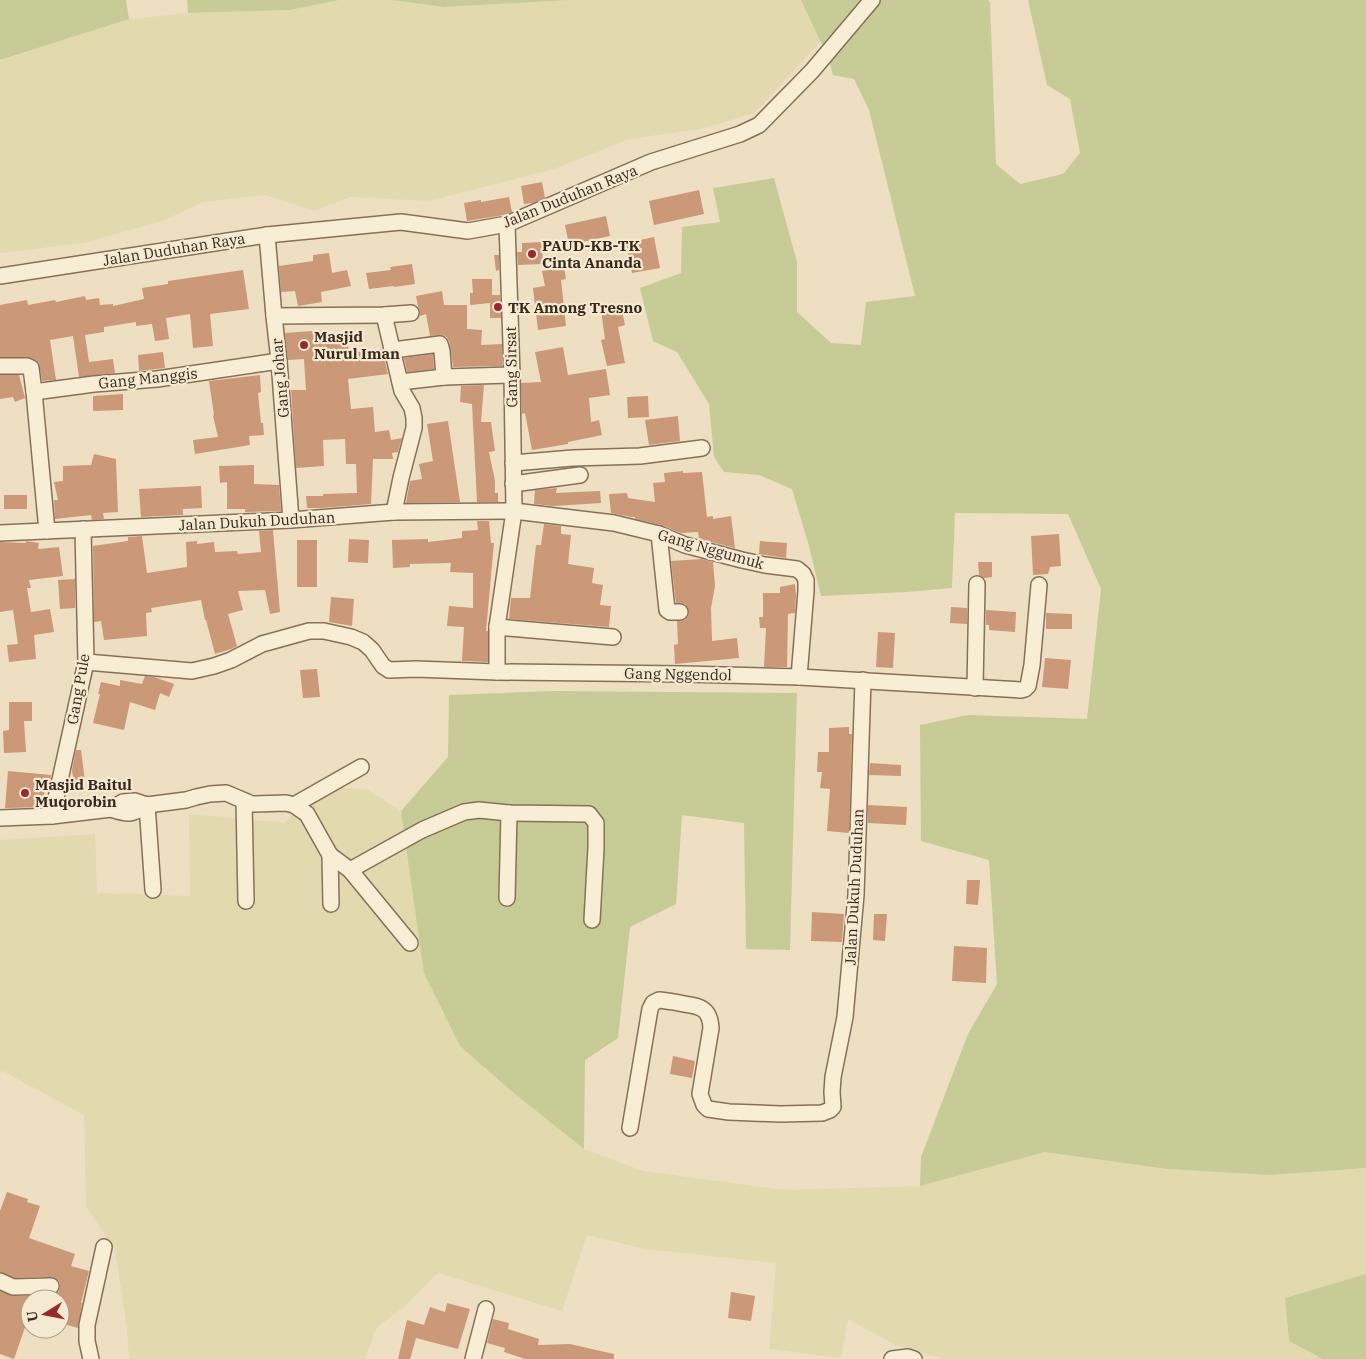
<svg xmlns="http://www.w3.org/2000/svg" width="1366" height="1359" font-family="'IBM Plex Serif',serif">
<rect width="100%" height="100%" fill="#eedfc2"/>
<g fill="#e3d9af">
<polygon points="339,0 391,0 444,7 570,0 801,0 821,41 755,113 701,129 629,139 554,169 429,201 350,197 314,211 266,195 203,202 162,221 84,243 0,253 0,60 129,19 188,13 290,10"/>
<polygon points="326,786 368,790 401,811 416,908 515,1094 584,1149 643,1171 784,1190 920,1186 1045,1152 1167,1169 1269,1175 1366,1168 1366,1274 1285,1298 1289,1341 1323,1359 946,1359 895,1345 848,1319 841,1358 769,1349 776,1263 645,1249 587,1235 562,1311 438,1273 403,1308 377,1327 365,1359 129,1359 127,1329 115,1249 86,1207 84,1115 3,1071 0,1072 0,840 95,834 97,893 190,896 189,814 285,823 304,801"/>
</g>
<g fill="#c7cb96">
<polygon points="0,0 126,0 129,19 0,60"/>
<polygon points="187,0 339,0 290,10 188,13"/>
<polygon points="391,0 570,0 444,7"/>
<polygon points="801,0 988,0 990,2 996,164 1020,184 1063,174 1080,153 1070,99 1047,85 1028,0 1366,0 1366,1168 1269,1175 1167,1169 1045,1152 920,1186 921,1157 968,1034 997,984 989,860 921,841 920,725 968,715 1087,719 1101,589 1068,514 955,513 952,588 907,592 821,596 809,546 792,489 759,475 724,472 714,457 709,404 677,352 653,341 640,288 681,273 682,227 720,222 713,188 774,178 797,262 797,312 831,343 861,345 866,302 915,296 869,110 854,79 833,75 828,57"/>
<polygon points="553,691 797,693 790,950 746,949 744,823 682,815 676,904 630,927 618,1038 585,1060 584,1149 515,1094 460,1046 424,973 401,811 448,757 449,695"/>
<polygon points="1366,1274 1366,1359 1323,1359 1289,1341 1285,1298"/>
</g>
<g fill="#cb9878">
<polygon points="542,182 545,198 533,203 524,204 521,186"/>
<polygon points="699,190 704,214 654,225 649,201"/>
<polygon points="509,197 512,212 504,215 467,221 464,203 481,200 481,202"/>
<polygon points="606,216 610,236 569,245 565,225"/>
<polygon points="654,237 660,268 632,273 626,243"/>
<polygon points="542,242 543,264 518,265 517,252 522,252 522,243"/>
<polygon points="329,253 332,273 347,270 351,286 321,292 322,302 298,306 295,291 281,292 279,266 313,261 313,255"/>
<polygon points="494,255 499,255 499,270 496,271"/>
<polygon points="412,264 415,284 394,287 394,286 369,289 366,273 391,270 390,267"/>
<polygon points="564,267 566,279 561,280 566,326 538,330 533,288 545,286 542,271"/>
<polygon points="243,270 249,309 210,314 213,346 193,348 190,314 166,318 169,339 155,341 152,324 136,326 136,322 104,327 104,332 85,335 89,362 113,359 115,373 79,377 73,336 50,340 56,380 42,381 39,363 31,358 0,357 0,305 27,300 28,305 55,300 56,302 85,296 86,300 99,298 100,305 113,304 113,306 144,299 142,288 168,284 168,281"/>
<polygon points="472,279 492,279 492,295 500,295 501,318 490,318 490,303 470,305 470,293 473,293"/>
<polygon points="442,291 444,305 467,305 467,329 482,330 481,345 502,344 502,366 453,367 451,350 449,341 447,337 443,335 430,336 426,314 420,316 420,312 418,307 416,296"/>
<polygon points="621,306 625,325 618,327 625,363 607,366 601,340 605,339 601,310"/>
<polygon points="325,330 325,342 347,339 349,353 382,349 388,374 348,379 351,409 373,407 375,432 389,430 391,440 402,438 398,452 392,453 393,459 373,459 371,504 322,508 307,508 306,496 323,496 323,494 357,493 356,464 346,464 345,439 323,440 324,466 296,468 291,390 306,390 304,359 288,360 285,333"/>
<polygon points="563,347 568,375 606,369 610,395 589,398 591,422 599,420 602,435 568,442 568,444 532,450 525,413 522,414 521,383 541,382 535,352"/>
<polygon points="163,352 165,368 139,371 138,355"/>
<polygon points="433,354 434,369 407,372 404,358"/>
<polygon points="0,375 19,375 25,398 15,402 13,397 0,399"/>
<polygon points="260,375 261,392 258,393 261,423 263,423 264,435 249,436 250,445 195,454 193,440 218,437 213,416 214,415 209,381"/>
<polygon points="484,385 481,422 491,422 495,451 489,452 495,481 495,493 498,493 498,502 477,502 472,404 460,402 461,386"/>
<polygon points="123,394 123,410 93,411 93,396"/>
<polygon points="648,396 649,417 628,418 627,397"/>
<polygon points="678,416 680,441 649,445 645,420"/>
<polygon points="448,421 460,502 406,503 410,481 422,479 419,464 433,461 427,424"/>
<polygon points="94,454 116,459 118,512 103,513 104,519 92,520 91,515 55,519 54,500 58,500 54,482 63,481 63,466 91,465"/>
<polygon points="254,465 254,484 279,485 281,511 245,512 245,509 227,509 227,482 220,483 219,466"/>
<polygon points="683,471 683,473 702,472 707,517 713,516 713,519 731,516 735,548 699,539 698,532 681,533 661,525 635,519 635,517 631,517 611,513 609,494 627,493 628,498 655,502 653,483 665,482 664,473"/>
<polygon points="201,486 202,508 183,509 183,515 141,517 139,489"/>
<polygon points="557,488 556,493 600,491 601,503 553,506 534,504 535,490"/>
<rect x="4" y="495" width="23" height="14"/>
<polygon points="477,521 489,521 491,543 494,543 486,631 488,631 488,662 462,661 464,627 447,626 449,606 473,608 473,573 450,572 451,563 410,564 410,567 393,568 392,540 428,539 428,542 462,538 462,531 478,530"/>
<polygon points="544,524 561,526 561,534 571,535 568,564 594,568 592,583 603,585 600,605 611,606 609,627 509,619 511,598 530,598 536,545 541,545"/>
<polygon points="273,530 280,612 270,614 265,590 238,591 243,610 228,614 237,646 231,649 215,654 206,620 205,620 201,600 151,608 152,612 146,613 147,636 104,640 101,621 94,622 93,546 128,541 128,537 142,536 147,573 187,567 186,542 197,541 197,544 214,542 215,552 237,551 238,554 261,552 259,531"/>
<polygon points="1059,534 1061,566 1050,567 1048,574 1033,575 1031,536"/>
<polygon points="349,539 369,540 368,563 348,562"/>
<rect x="297" y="540" width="20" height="47"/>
<polygon points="26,541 39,543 38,549 59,547 63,576 29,580 31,588 27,588 31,612 50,609 54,632 34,635 36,659 9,662 7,645 18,644 13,610 0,612 0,542 26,543"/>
<polygon points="760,541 787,543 786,558 759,554"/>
<polygon points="702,559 713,562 715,586 711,608 712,641 737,638 739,658 675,664 674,645 678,644 677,621 685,620 688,616 689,612 688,608 685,604 676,603 671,561"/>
<polygon points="978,562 992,562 992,577 984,578 979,575"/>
<polygon points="75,579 75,608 60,609 58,580"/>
<polygon points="795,584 796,595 795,613 788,614 787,667 764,667 766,628 760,628 759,617 763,617 763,593 780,593 780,587"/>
<polygon points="331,597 354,599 352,626 329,622"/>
<polygon points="951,607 967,608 967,624 950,623"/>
<polygon points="986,610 1016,612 1015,632 989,630 989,625 986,625"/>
<polygon points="1046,613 1072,614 1072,629 1046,629"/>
<polygon points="878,632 895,633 893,668 876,667"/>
<polygon points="1045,658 1071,660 1068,689 1042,687"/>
<polygon points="317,669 320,697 303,698 300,670"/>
<polygon points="145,676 154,677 174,684 169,697 160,693 155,710 130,702 124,730 93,723 100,694 98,694 101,682 120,686 120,680 142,684"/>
<polygon points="9,702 32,702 32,721 24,721 26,752 4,753 3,731 9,730"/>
<polygon points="849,727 849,734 852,734 849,833 827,831 830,789 820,788 822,772 817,772 818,752 829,752 829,728"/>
<polygon points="76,750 81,750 85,781 76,782 75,787 68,787 70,777 73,777 72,770"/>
<polygon points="870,763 901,765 901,776 869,775"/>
<polygon points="8,771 51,775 49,786 45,786 43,807 5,808"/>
<polygon points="868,805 907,807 906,825 868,823"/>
<polygon points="967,880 980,880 978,905 966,904"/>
<polygon points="812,912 844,914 842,942 811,941"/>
<polygon points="874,914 887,914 885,941 873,940"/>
<polygon points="954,946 987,948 986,983 952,981"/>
<polygon points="673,1056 695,1061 692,1078 670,1074"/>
<polygon points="7,1192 28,1199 27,1202 40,1206 29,1238 75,1254 71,1266 89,1271 81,1303 82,1303 78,1328 60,1323 60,1299 30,1299 30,1313 14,1359 0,1354 0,1291 13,1296 51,1295 55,1294 59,1291 60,1285 59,1281 55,1278 51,1277 15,1278 0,1272 0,1211"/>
<polygon points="731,1292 755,1296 751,1321 728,1318"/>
<polygon points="447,1303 470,1309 458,1349 416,1338 410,1359 398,1359 407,1320 424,1325 430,1307 445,1312"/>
<polygon points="493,1319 509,1323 508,1329 539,1339 538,1345 570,1344 614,1354 614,1359 525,1359 504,1352 505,1348 487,1343"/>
</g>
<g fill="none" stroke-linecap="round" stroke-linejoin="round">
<g stroke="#877059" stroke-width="18">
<g id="minor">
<polyline points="267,235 274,316 279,361 291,520"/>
<polyline points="0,276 267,235 401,222 468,231 507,224 651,162 740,134 759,125 812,71 872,0"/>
<polyline points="384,315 402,391 412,408 414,418 414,428 401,478 394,512"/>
<polyline points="274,316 384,315 411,313"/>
<polyline points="393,350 440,344 442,351 444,377 512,375"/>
<polyline points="0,366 27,366 31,368 34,392 47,531"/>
<polyline points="400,382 444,377"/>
<polyline points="34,392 94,384 157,379 279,361"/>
<polyline points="513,463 573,458 640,456 702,448"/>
<polyline points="513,484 580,475"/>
<polyline points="0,533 291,520 394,512 514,511 614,523 659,534 685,545 742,560 765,565 797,569 803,574 806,580 806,591 799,677"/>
<polyline points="659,534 667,610 670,612 680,612"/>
<polyline points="497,627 613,637"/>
<polyline points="86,662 192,671 214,666 231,660 262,644 309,631 324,631 351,637 363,642 372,650 383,666 389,670 416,669 497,672 684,674 799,677 1021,690 1025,689 1028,686 1032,665 1039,585"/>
<polyline points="497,672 497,627 514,511 512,375 507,224"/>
<polyline points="975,688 977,584"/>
<polyline points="244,801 246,901"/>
<polyline points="147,805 153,890"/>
<polyline points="294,805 361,767"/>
<path d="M111,809C128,815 132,815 147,805"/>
<polyline points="52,816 86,662 83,529"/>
<polyline points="0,818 52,816 111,809 123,802 135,801 147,805 186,800 196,797 210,794 226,793 252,804 286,803 294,805 307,814 330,855 350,870 422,830 464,812 479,810 509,813 589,814 596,823 596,848 592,920"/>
<polyline points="330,855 331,904"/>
<polyline points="350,870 410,943"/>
<polyline points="507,898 509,813"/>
<path d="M630,1128L650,1009L653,1003L659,1000C667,1001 676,1002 684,1004C701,1006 710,1009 711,1028L700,1094L704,1105L708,1109L729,1112L780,1114L822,1113L830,1110L833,1107L832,1092L833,1077L845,1017L856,895L863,680"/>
<polyline points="0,1281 13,1287 51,1286"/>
<polyline points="91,1359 87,1341 87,1325 104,1247"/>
<polyline points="473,1359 486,1309"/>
<polyline points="892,1359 908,1357 914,1359"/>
</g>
</g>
<use href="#minor" stroke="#f8edd5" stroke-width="15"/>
</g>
<g fill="#962a2e" stroke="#f5ead1" stroke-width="2">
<circle cx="532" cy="254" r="5"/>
<circle cx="498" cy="307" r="5"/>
<circle cx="304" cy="345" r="5"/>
<circle cx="25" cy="793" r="5"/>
</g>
<g text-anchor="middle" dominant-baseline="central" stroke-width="4.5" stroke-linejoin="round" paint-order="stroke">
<g font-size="15" fill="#37291d" stroke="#f5ead1">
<text transform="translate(570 196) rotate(-22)">Jalan Duduhan Raya</text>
<text transform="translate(174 249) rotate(-9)">Jalan Duduhan Raya</text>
<text transform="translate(511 367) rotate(-91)">Gang Sirsat</text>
<text transform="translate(148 378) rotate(-6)">Gang Manggis</text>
<text transform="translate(280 378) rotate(-95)">Gang Johar</text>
<text transform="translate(257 521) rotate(-3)">Jalan Dukuh Duduhan</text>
<text transform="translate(711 549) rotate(16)">Gang Nggumuk</text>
<text transform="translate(678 674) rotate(1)">Gang Nggendol</text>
<text transform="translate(78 689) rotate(-80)">Gang Pule</text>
<text transform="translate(854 887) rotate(-87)">Jalan Dukuh Duduhan</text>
</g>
<g font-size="15" font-weight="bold" fill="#37291d" stroke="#f5ead1" text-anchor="start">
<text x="542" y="245">PAUD-KB-TK<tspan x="542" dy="17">Cinta Ananda</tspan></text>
<text x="508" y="307">TK Among Tresno</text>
<text x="314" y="336">Masjid<tspan x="314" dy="17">Nurul Iman</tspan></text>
<text x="35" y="784">Masjid Baitul<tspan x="35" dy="17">Muqorobin</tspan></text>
</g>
</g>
<g transform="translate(45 1314) rotate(260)"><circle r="24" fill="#f5ead1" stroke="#a99d89"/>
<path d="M0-4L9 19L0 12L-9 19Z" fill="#962a2e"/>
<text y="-8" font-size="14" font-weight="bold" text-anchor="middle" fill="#37291d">U</text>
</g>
</svg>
